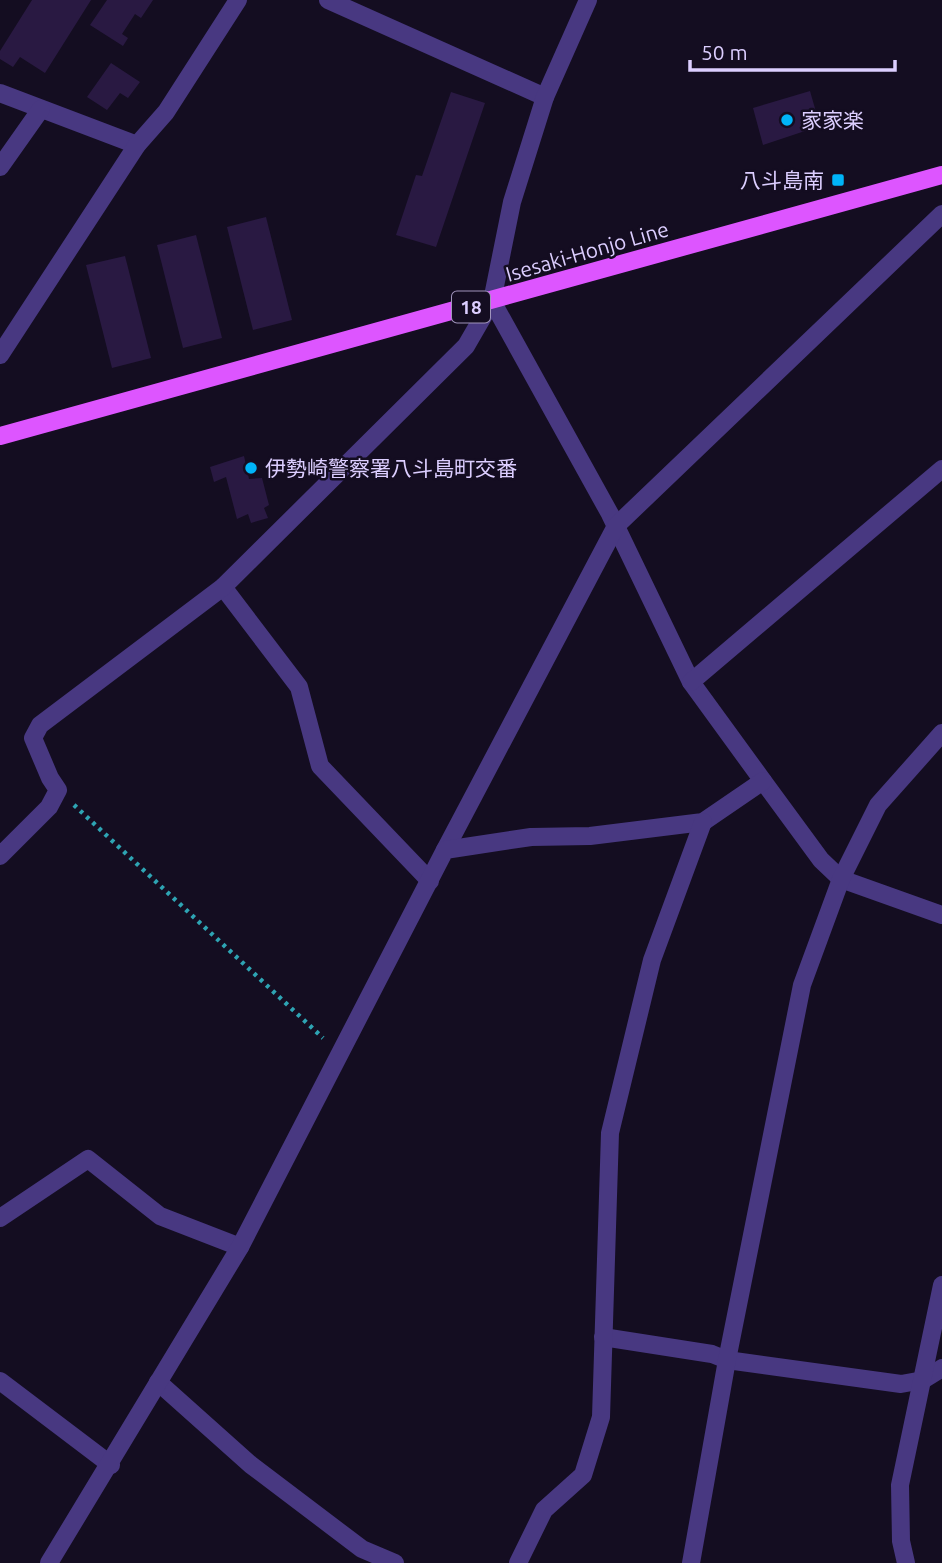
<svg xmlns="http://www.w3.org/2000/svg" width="942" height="1563" font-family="Ubuntu,'Noto Sans JP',sans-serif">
<rect width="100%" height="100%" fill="#140d21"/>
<g fill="#291942">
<polygon points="32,0 91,0 45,73 20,57 13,67 0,59 0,51"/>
<polygon points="107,0 153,0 141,18 135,14 122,34 128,38 123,46 90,25"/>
<polygon points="111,63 140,82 128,98 120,93 107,110 87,97"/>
<polygon points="810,91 820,126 763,145 753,108"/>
<polygon points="451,92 485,103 436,247 396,235 416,175 422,176"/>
<polygon points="266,217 292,320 253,330 227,227"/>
<polygon points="196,235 222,338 183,348 157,245"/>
<polygon points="125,256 151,358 112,368 86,265"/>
<polygon points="244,456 249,479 262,478 269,505 264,508 268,518 251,523 248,514 237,519 226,477 214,482 210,467"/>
</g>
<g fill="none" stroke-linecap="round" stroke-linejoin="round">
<polyline stroke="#2ea4b3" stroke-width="4.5" stroke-dasharray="3.5 5" stroke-linecap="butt" points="74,805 323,1038"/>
<g stroke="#483881" stroke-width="18">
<polyline points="328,0 545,97"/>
<polyline points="0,93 137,145"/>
<polyline points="0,167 41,109"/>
<polyline points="492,301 610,514 691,682 763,781 821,860 841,879 942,915"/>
<polyline points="0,355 137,145 166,112 238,0"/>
<polyline points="223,587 299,687 320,766 430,881"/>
<polyline points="691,682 942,469"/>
<polyline points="445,850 616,526 942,214"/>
<polyline points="0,856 49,807 58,790 50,778 33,738 40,725 223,587 466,346 492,301 512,202 545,97 588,0"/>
<polyline points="0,1218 88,1159 160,1216 240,1247"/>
<polyline points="603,1337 712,1354 727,1360 901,1384 923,1380 942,1368"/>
<polyline points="0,1381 111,1465"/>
<polyline points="158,1382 251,1465 362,1549 395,1563"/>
<polyline points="49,1563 240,1247 445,850 531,837 590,836 703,822 763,781"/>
<polyline points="518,1563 544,1510 583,1475 601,1417 610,1133 652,960 703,822"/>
<polyline points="691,1563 727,1360 802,985 841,879 878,805 942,733"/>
<polyline points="906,1563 901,1541 900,1485 942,1285"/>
</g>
<polyline stroke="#d5f" stroke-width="18" points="0,436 942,175"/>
</g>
<g fill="#00b4f8" stroke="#140d21" stroke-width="2.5">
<circle cx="787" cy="120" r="7"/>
<rect x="831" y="173" width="14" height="14" rx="3.5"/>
<circle cx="251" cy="468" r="7"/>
</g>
<g text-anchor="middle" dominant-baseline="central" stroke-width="5" stroke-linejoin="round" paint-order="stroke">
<rect fill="#140d21" stroke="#a094bc" stroke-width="2" x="452" y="291.5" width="38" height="31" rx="5"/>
<g font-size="19" font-weight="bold" fill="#dcceff">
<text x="471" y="307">18</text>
</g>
<g font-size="21" fill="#dcceff" stroke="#140d21" text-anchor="start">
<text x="801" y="120">家家楽</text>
<text x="824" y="180" text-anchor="end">八斗島南</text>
<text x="265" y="468">伊勢崎警察署八斗島町交番</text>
</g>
<g font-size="21" fill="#dcceff" stroke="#140d21">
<text transform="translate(587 251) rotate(-16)">Isesaki-Honjo Line</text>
</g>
</g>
<path d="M690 60v10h205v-10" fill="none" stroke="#dcceff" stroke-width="3.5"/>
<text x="701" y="60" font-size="21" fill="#dcceff" stroke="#140d21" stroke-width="5" paint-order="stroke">50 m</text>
</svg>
